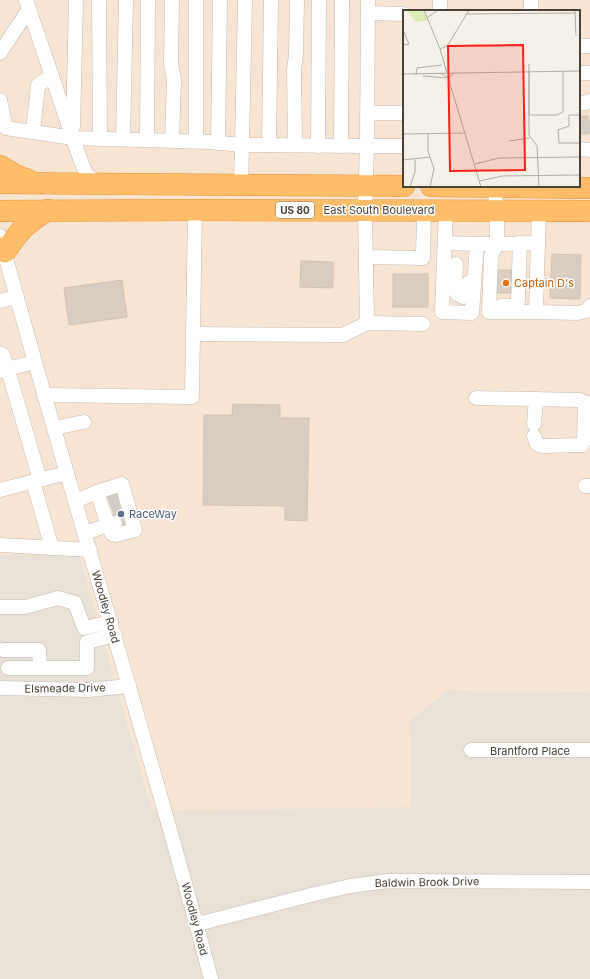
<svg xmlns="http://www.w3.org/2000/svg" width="590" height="979" font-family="Inter,sans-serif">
<rect width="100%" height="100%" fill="#f5f0e8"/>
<polygon fill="#e9e1d6" points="0,555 79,555 411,807 410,721 447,690 590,692 590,979 0,979"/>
<path fill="#f8e4d2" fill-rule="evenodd" d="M0,0H590V692L447,690L410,721L411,807L152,811L79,555H0ZM404,11H579V186H404Z"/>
<g fill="#dbcdc0" stroke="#d3c1af">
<rect x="579" y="116" width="9" height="18"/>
<polygon points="552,254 581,255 580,299 550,298"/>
<polygon points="301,261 333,262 333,288 300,287"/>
<polygon points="497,270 512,270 511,293 496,293"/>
<rect x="393" y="274" width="35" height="33"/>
<polygon points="122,280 127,317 69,325 64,288"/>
<polygon points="233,404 280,405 280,418 309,418 307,521 285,520 285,506 203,505 204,415 232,415"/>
</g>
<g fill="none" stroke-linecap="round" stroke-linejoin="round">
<g stroke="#d3cdc4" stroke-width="14" stroke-dasharray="14 7" stroke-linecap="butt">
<polyline points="579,127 590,127"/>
<polyline points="108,499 118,496"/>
<polyline points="112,511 121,508"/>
<polyline points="115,523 124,519"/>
</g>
<g stroke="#c4b9ad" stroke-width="15">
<g id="minor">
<polyline points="26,0 78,153 86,174 98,183"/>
<polyline points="99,0 100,139"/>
<polyline points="172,0 171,63 174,80 172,140"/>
<polyline points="196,0 196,141"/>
<polyline points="368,0 367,146 404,146"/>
<polyline points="440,0 440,11"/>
<polyline points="531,11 531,0"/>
<polyline points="368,13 404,14"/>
<polyline points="579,46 590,46"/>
<polyline points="0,53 29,9"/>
<polyline points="579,73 590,73"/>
<polyline points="0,100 6,128 73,138 210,142 242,145 245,0"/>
<polyline points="579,103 585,103 590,101"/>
<polyline points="367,113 404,113"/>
<polyline points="73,127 76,0"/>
<polyline points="33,132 38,85 52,76"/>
<polyline points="123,139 126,0"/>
<polyline points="147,139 148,0"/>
<polyline points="218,143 220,0"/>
<polyline points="269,145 271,0"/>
<polyline points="295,145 294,70 296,54 297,0"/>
<polyline points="318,146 319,0"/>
<polyline points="341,146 342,0"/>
<polyline points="579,149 590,150"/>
<polyline points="494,186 497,210 497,244 538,243 539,211"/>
<path d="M0,236C67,484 145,730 211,979"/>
<polyline points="445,243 477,244 472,313 442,312 446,210"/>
<polyline points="538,243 536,312 577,313 586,311 590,306"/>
<polyline points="477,244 497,244 491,256 489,312 536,312"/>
<polyline points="366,257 423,258 424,211"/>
<polyline points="456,264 455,290 457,294 463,297 468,294 469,282"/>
<polyline points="0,301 17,297"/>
<polyline points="501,306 514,306 518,301 520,243"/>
<polyline points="367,323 423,324"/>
<polyline points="193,334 343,335 367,323 365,210 367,146 242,145 241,184"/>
<polyline points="0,354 3,355 8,370 40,480"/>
<polyline points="0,371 34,362"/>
<polyline points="44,395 192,397 195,210"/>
<polyline points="476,398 580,400 585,403 590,403"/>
<polyline points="534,424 536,399"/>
<polyline points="54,428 84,422"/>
<polyline points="534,436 537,444 542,446 582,445 584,441 585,403"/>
<polyline points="33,482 52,548"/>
<polyline points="585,486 590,486"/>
<polyline points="0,490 67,473"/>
<polyline points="97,492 122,484 135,530 116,535 112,534 108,525 115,523"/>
<polyline points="75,501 97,492 108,525 85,533"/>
<polyline points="0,545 90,550"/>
<polyline points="0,607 25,607 58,598 75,603 84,628 111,622"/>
<polyline points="3,650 39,650 40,667"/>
<polyline points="8,668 87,668 87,642 115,635"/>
<polyline points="0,688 89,690 129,686"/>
<polyline points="471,750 590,750"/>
<polyline points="197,924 315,894 350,886 388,881 590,882"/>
</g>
</g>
<g stroke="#e8902f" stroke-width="22">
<g id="highway">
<polyline points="0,166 15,175 29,180"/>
<polyline points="0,183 404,186"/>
<polyline points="431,186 590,188"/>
<polyline points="0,211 195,210 590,211"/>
<path d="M0,248L5,252C20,230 25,224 48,210"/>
</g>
</g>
<use href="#minor" stroke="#fff" stroke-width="14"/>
<use href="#highway" stroke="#ffbd69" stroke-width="21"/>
</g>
<circle fill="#e8710a" stroke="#fff" stroke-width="1.5" cx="506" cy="283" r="4"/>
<circle fill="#5c6f8a" stroke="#fff" stroke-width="1.5" cx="121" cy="514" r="4"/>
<g text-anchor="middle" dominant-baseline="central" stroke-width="3" stroke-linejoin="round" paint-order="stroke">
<rect fill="#fff" stroke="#807972" stroke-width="1" x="276" y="202" width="38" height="16" rx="3"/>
<g font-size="10" font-weight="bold" fill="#494036">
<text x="295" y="210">US 80</text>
</g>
<g font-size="11" fill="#494036" stroke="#fff">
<text x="379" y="210">East South Boulevard</text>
<text transform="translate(106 607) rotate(74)">Woodley Road</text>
<text transform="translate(65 688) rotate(-1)">Elsmeade Drive</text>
<text x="530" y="751">Brantford Place</text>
<text transform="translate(427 882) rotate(-1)">Baldwin Brook Drive</text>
<text transform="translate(195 919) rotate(75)">Woodley Road</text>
</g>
<g font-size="11" fill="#c56008" stroke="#fff" text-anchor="start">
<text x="514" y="283">Captain D's</text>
</g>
<g font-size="11" fill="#4e5e75" stroke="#fff" text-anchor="start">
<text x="129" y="514">RaceWay</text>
</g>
</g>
<g transform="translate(403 10)">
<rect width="177" height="177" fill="#f5f0e8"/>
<path d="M4,0H19L25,10L13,12Z" fill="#d7ecae"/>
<path fill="none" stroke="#b0aaa1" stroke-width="1" d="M21,0L37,39M172,0L173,26M64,4L172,3M25,7L35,0M0,20L6,34L0,35M126,54V125L134,136L136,177M37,63L46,68L51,63M44,63L37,39L45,35L66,0M0,64L177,61M13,65L14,58L39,55M20,66L44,68M45,67L78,177M126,105H154L160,102V62M126,105V62M177,105H166V116L155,120L156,133H177M0,124L63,123M25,124V141L31,159L27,177M106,131L127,128M0,150L27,147M72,154L96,148L177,147M77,171L99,166L177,165M7,177L12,162V150"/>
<path fill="#ff1f15" fill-opacity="0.15" stroke="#ff1f15" stroke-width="2" d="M120,35L122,160L47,161L45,36Z"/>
<rect width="177" height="177" fill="none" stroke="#494036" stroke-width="2"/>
</g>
</svg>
